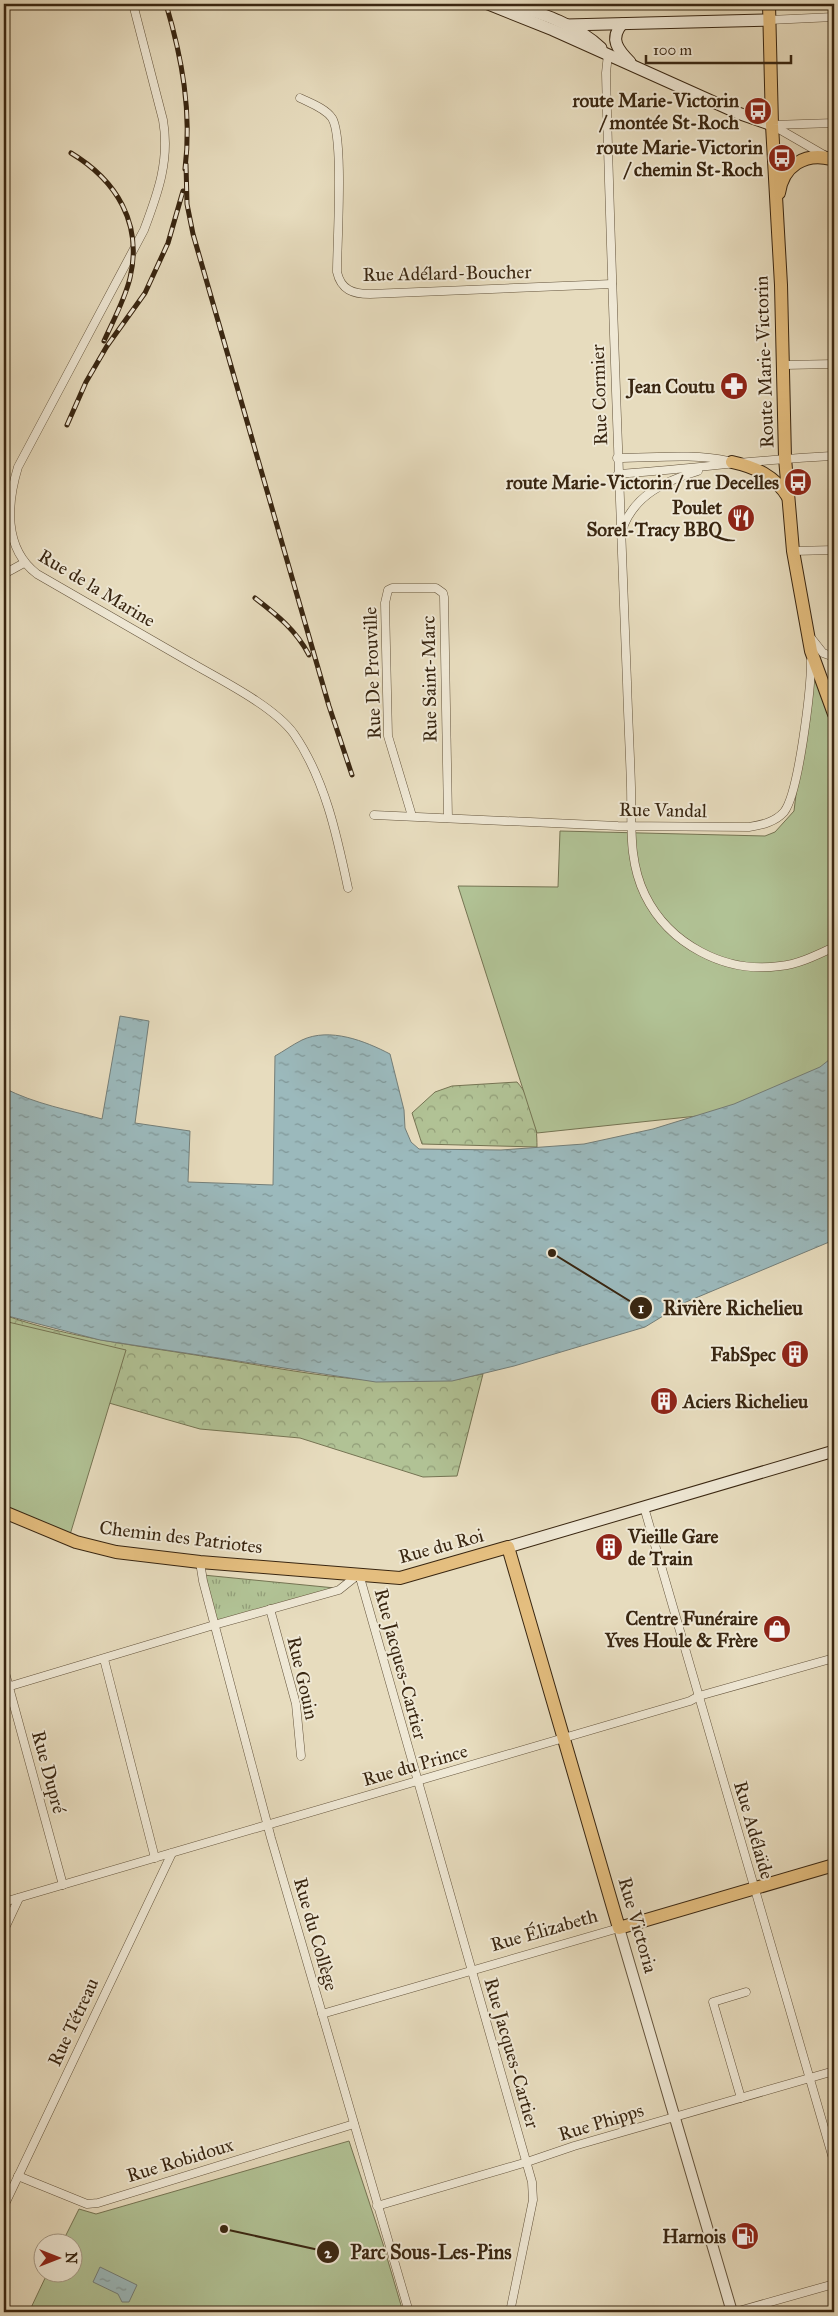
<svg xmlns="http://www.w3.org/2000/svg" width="838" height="2316" font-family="'IM FELL Great Primer',serif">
<defs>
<pattern id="grass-tufts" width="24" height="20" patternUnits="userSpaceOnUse" patternTransform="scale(1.25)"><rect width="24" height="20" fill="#b1c295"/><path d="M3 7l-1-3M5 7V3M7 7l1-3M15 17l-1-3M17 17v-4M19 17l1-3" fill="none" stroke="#919d78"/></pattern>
<pattern id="forest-crowns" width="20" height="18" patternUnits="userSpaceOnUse" patternTransform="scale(1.25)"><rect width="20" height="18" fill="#b1c295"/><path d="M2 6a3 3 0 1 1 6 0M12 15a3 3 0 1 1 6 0" fill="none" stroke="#919d78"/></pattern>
<pattern id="water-ripples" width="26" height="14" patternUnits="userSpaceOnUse" patternTransform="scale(1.25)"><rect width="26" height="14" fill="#9bb9bc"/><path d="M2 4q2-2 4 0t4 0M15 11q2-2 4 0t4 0" fill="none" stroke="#7f9697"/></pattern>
</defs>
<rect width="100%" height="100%" fill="#e7dcbe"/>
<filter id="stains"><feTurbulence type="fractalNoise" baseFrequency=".004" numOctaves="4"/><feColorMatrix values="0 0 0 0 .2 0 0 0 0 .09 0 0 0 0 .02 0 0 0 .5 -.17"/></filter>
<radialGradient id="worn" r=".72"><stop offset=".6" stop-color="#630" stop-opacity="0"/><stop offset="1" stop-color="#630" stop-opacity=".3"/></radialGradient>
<polygon fill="url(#grass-tufts)" stroke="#757453" points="203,1575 335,1588 216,1622"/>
<g fill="url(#forest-crowns)" stroke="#757453">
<path d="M517,1082C533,1100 537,1123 537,1147L422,1144L412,1113L435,1092L452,1086Z"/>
<path d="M4,1315C69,1338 140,1346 208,1357C299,1371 392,1393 483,1374L457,1476L423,1477L300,1438L200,1429L4,1373Z"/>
</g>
<g fill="#b1c295" stroke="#757453">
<polygon points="811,670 834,714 834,1067 735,1112 537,1133 458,886 558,887 560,831 765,836 775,832 794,811"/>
<polygon points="4,1321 126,1350 69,1538 4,1511"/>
<polygon points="349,2141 383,2244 403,2312 29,2312 47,2274 72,2274 72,2244 62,2243 79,2209 96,2214"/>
</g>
<g fill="url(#water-ripples)" stroke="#747e78">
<path d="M120,1016L149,1021L135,1123L190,1131L188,1182L273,1185L275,1056C284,1051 292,1045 302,1040C330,1027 365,1041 390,1054L404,1110L405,1128L411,1142L419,1149L501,1150L584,1144L653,1129L734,1104L820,1067L834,1056V1240L686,1302L645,1327L514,1366L452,1381L376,1382L100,1340L4,1315V1088C35,1104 69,1110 102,1119Z"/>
<polygon points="100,2267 137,2285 129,2302 122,2302 118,2294 93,2282"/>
</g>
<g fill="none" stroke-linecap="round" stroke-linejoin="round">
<g stroke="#64543c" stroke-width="9">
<g id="minor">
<path d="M133,4L163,120C170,160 158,193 144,230L18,467C7,503 3,548 37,574C87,603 138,632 188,661C219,679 274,706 294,734C325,779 337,836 348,888"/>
<polyline points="769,20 834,17"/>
<path d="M608,54L606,73C611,276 619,479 627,682C628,717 630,752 631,787C632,825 628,860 645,895C669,944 725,974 780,966C799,964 817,955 834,947"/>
<path d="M300,98C310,103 325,108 332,118C344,137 337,243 337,272C341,290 353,294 370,294L612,284"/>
<polyline points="772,125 824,155"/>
<polyline points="772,125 834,123"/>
<polyline points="784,365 834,364"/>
<path d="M617,458C653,458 693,453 728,461"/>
<path d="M618,474C691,469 762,459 834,456"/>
<path d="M622,530C634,495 665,481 698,471"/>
<polyline points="793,551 834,550"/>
<polyline points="4,574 24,563"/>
<polyline points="812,639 823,653 834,657"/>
<path d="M374,815L618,826L749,827C762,825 775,822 784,812C799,793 811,688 811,661"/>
<polyline points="412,816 388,736 385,603 388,590 392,588 436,588 443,593 444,597 448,818"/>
<polyline points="644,1507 834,2162"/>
<polyline points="200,1562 203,1581 271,1838 409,2312"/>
<polyline points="270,1609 296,1704 301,1756"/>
<polyline points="104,1659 155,1858"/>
<polyline points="4,1669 63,1885"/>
<polyline points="4,1688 214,1625 339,1590 359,1574 532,2182 533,2200 510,2312"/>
<polyline points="4,1902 690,1701 699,1696 834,1658"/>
<polyline points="4,1930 19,1898"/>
<polyline points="322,2014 619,1928"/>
<polyline points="741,2098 713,2002 746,1992"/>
<polyline points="18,2176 87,2204 98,2203 354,2124"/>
<polyline points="4,2206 172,1853"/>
<polyline points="377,2206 527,2162 574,2146 834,2071"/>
<polyline points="735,2312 834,2284"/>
</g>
</g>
<g stroke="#64543c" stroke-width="12">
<polyline id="tertiary" points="619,1928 732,2312"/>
</g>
<g stroke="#392611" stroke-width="13">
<g id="secondary">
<polyline points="488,4 553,30 738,113 772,125"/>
<path d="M512,4C543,14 577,25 601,48"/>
<path d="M622,24C609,39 618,50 630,62"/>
<polyline points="567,25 769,20"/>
<polyline points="508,1547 834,1451"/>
</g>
</g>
<g stroke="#392611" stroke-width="14">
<g id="primary">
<polyline points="769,4 772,125 781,285 785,458 793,551 811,651 834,714"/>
<path d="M779,193C783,166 805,152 831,159"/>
<path d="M732,462C755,467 775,476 788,497"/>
<polyline points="4,1512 76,1542 116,1552 200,1562 400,1578 508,1547 619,1928 834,1865"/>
</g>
</g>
<use href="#minor" stroke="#efe8d5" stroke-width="8"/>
<use href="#tertiary" stroke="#efe8d5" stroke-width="10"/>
<use href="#secondary" stroke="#efe8d5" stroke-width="11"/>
<use href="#primary" stroke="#e4be7f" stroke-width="12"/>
<g stroke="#392611" stroke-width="5">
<g id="rail">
<path d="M166,4C182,58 192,112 185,169"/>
<path d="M71,153C116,180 143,223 130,278C125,299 113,321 104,341"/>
<polyline points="186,164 187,204 193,234 329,706 352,775"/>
<polyline points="67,425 86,382 107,346 145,293 168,243 183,191"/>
<path d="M255,598C277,615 296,630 309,655"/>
</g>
</g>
<use href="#rail" stroke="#efe8d5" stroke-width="3" stroke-dasharray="9" stroke-linecap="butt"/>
</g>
<defs>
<g id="bus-disc" transform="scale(1.4375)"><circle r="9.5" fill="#8f2418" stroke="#efe8d5"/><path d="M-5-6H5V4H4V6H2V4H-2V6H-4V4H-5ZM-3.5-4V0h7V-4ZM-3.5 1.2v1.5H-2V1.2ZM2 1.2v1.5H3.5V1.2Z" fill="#fff"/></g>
<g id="pharmacy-disc" transform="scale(1.4375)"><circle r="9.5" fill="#8f2418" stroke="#efe8d5"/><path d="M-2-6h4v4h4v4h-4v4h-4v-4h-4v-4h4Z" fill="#fff"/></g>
<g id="restaurant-disc" transform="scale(1.4375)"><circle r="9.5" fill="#8f2418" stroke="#efe8d5"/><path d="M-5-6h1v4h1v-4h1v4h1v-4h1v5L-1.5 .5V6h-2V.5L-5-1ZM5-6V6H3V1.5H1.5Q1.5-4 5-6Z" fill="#fff"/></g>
<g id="building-disc" transform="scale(1.4375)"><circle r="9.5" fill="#8f2418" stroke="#efe8d5"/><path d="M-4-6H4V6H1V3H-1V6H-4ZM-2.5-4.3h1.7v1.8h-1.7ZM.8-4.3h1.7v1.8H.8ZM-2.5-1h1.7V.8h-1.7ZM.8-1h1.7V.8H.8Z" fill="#fff"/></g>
<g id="shop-disc" transform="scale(1.4375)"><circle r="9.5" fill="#8f2418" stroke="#efe8d5"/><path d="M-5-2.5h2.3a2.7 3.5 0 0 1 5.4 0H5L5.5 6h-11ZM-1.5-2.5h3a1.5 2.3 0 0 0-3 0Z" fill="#fff"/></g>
<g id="fuel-disc" transform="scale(1.4375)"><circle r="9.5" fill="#8f2418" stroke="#efe8d5"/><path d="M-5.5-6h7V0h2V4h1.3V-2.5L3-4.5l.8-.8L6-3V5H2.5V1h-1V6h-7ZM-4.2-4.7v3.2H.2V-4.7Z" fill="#fff"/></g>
</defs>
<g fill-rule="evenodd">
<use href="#bus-disc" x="758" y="111"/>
<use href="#bus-disc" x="782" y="158"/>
<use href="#pharmacy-disc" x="734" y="386"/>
<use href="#bus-disc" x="798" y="482"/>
<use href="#restaurant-disc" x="741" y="518"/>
<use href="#building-disc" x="795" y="1354"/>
<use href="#building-disc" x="664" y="1401"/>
<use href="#building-disc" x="609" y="1547"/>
<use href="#shop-disc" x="777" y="1629"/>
<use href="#fuel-disc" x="745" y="2236"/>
</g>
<g text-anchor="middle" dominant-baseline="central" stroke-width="4" stroke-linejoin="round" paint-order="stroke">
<g font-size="19" font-weight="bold" fill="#392611" stroke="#efe8d5" text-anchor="end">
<text x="739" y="100">route Marie-Victorin<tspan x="739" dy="22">/ montée St-Roch</tspan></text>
<text x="763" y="147">route Marie-Victorin<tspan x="763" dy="22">/ chemin St-Roch</tspan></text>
<text x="715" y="386">Jean Coutu</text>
<text x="779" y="482">route Marie-Victorin / rue Decelles</text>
<text x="722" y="507">Poulet<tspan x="722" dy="22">Sorel-Tracy BBQ</tspan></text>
<text x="776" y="1354">FabSpec</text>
<text x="683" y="1401" text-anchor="start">Aciers Richelieu</text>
<text x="628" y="1536" text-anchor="start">Vieille Gare<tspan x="628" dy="22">de Train</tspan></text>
<text x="758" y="1618">Centre Funéraire<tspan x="758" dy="22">Yves Houle &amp; Frère</tspan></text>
<text x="726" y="2236">Harnois</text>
</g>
<g font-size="19" fill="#392611" stroke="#efe8d5">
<text transform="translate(447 273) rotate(-1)">Rue Adélard-Boucher</text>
<text transform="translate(764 362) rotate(-92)">Route Marie-Victorin</text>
<text transform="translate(599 395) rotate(-92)">Rue Cormier</text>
<text transform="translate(97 588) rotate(31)">Rue de la Marine</text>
<text transform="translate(372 673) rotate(-92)">Rue De Prouville</text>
<text transform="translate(429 679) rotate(-91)">Rue Saint-Marc</text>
<text transform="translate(663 810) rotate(1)">Rue Vandal</text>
<text transform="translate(181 1537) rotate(7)">Chemin des Patriotes</text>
<text transform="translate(441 1546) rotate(-15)">Rue du Roi</text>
<text transform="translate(401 1664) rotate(75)">Rue Jacques-Cartier</text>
<text transform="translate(303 1678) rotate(77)">Rue Gouin</text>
<text transform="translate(415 1765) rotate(-16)">Rue du Prince</text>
<text transform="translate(49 1772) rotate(75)">Rue Dupré</text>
<text transform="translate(754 1830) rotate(74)">Rue Adélaïde</text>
<text transform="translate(638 1925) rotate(74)">Rue Victoria</text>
<text transform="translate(544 1930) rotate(-16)">Rue Élizabeth</text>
<text transform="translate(316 1934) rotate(74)">Rue du Collège</text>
<text transform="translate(73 2022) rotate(-65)">Rue Tétreau</text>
<text transform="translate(512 2053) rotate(74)">Rue Jacques-Cartier</text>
<text transform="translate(601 2122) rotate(-17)">Rue Phipps</text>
<text transform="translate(180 2160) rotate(-17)">Rue Robidoux</text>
</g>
</g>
<path fill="none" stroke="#392611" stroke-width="2" d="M552 1253L641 1308M224 2229L328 2252"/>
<g fill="#392611" stroke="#efe8d5" stroke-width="2">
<circle cx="552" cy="1253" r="5"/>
<circle cx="224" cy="2229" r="5"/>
<circle cx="641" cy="1308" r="12"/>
<circle cx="328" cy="2252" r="12"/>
</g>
<g font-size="15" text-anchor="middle" font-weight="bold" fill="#fff">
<text x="641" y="1313">1</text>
<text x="328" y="2258">2</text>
</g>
<g font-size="20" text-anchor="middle" font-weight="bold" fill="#392611" stroke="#efe8d5" stroke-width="4" stroke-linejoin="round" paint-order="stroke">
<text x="733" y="1315">Rivière Richelieu</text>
<text x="431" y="2259">Parc Sous-Les-Pins</text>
</g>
<rect width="838" height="2316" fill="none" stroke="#e7dcbe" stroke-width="20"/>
<rect x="5" y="5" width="828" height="2306" fill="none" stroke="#392611" stroke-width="2.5"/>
<rect x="10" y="10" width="818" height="2296" fill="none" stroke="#392611"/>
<g transform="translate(58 2258) rotate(90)"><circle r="24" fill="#efe8d5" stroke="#a69a87"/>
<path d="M0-4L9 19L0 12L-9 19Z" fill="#8f2418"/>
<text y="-8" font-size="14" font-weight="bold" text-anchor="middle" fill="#392611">N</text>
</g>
<path d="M646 55v8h145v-8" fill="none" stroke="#392611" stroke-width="2.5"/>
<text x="653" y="55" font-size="15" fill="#392611" stroke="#efe8d5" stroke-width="4" paint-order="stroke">100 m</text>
<rect width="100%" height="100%" filter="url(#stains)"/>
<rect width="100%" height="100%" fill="url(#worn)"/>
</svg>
